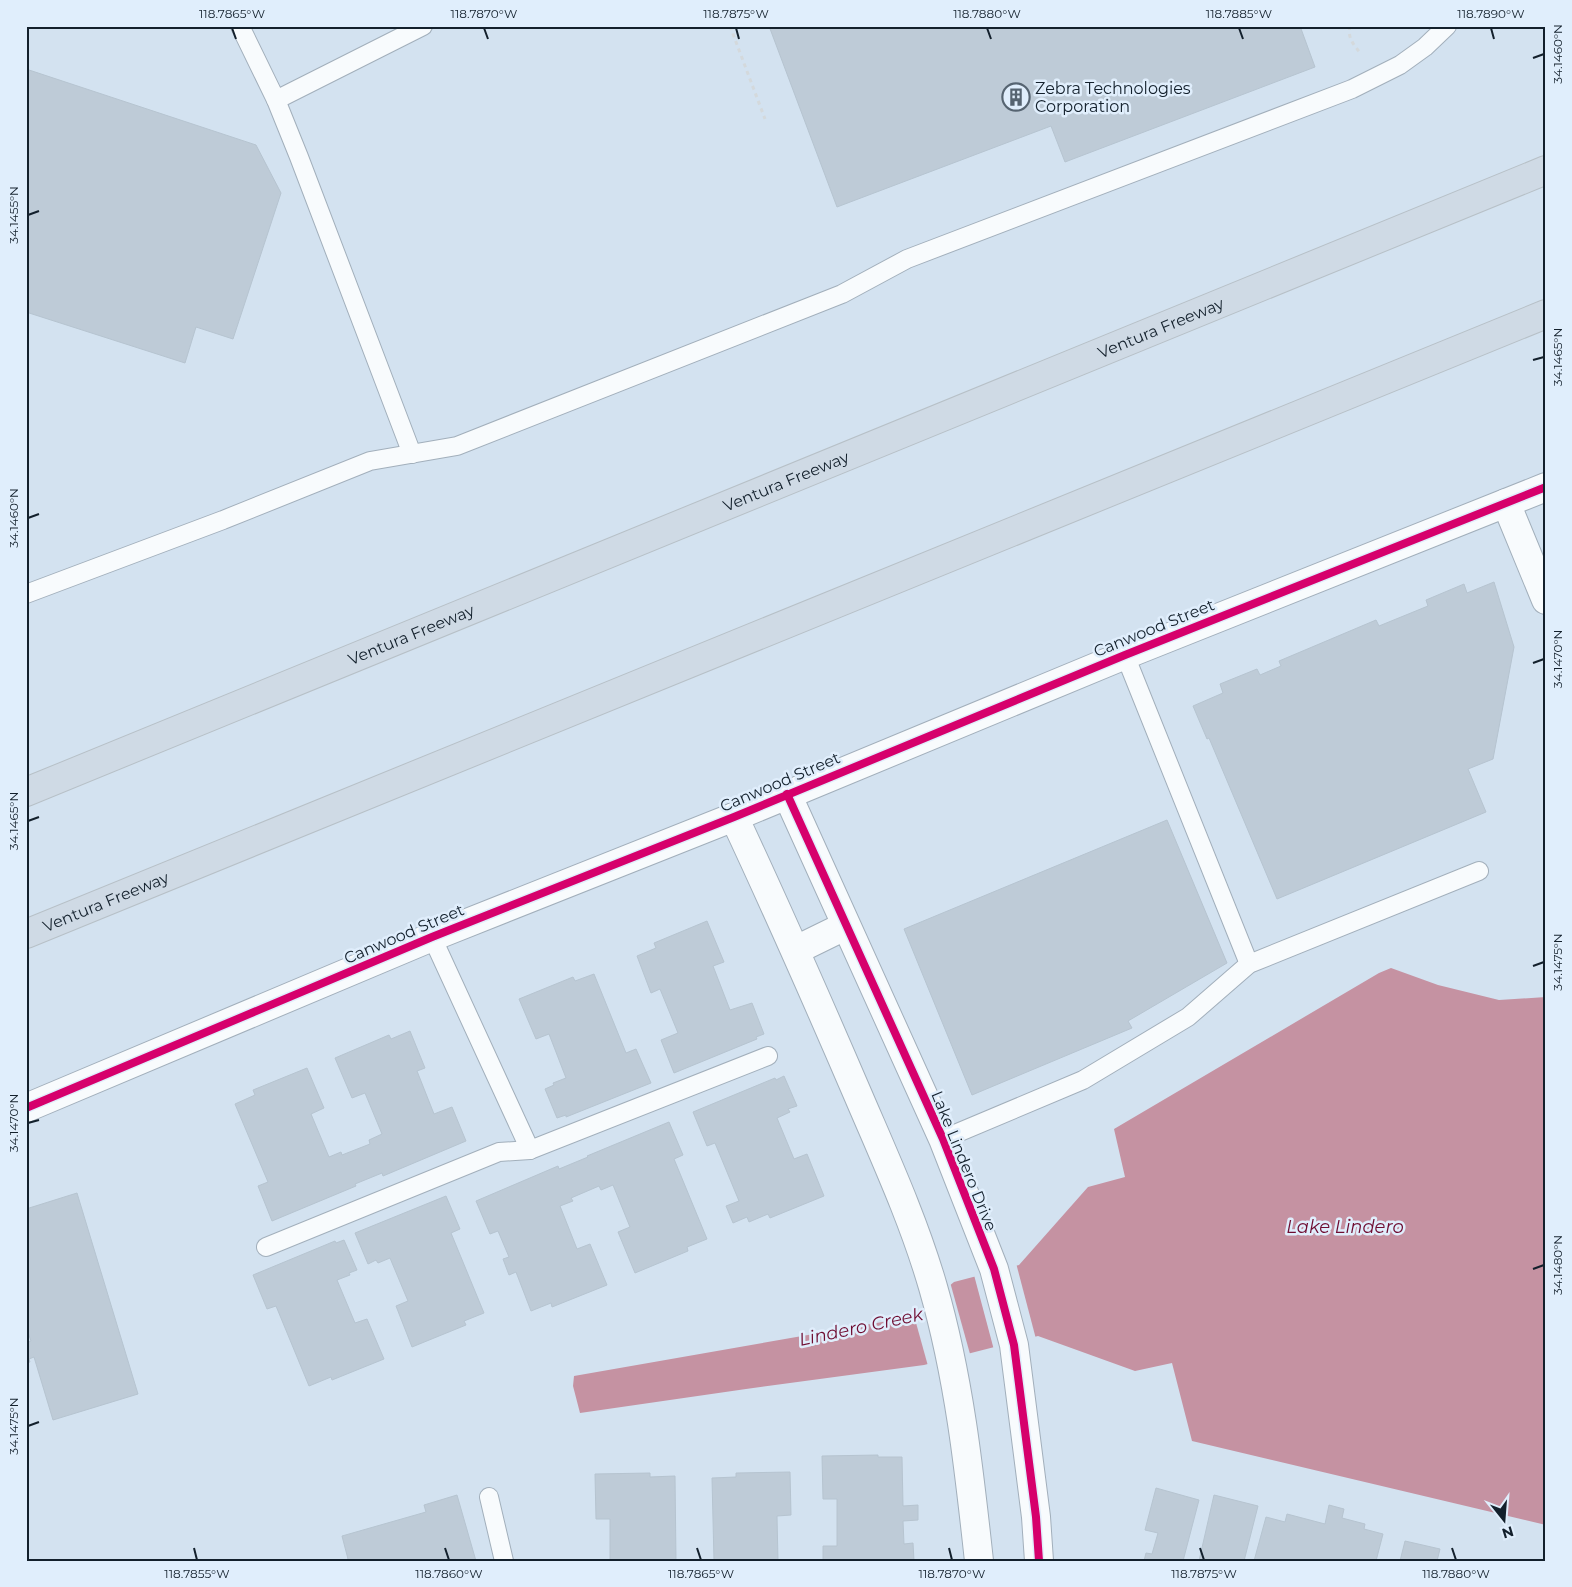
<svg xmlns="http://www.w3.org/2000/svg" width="1572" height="1587" font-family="Montserrat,sans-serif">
<rect width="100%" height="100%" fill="#d3e2f0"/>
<polygon fill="#c592a2" points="1391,968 1438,985 1499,1000 1546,997 1546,1525 1192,1441 1172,1363 1135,1371 1038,1336 924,1365 746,1389 580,1413 573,1386 574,1376 911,1317 954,1282 1019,1265 1088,1187 1125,1177 1114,1129 1379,973"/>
<g fill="#d3e2f0">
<polygon points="1016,1263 1036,1339 994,1350 974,1275"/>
<polygon points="950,1282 970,1354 928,1366 913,1312"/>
</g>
<g fill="#becbd7" stroke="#b6c4d0">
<polygon points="769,26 1300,26 1315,67 1065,162 1051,126 837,207"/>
<polygon points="26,69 256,145 281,193 233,339 196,327 185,363 26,312"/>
<polygon points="1494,582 1514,647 1493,759 1468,769 1486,812 1277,899 1209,738 1207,739 1193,706 1223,693 1220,684 1257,669 1260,675 1281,666 1279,661 1376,620 1379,626 1428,606 1426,600 1464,584 1467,593"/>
<polygon points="1167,820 1227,963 1128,1021 1132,1028 972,1095 904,929"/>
<polygon points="707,921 724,962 713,966 730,1010 752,1003 764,1034 756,1037 757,1039 674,1073 661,1040 678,1033 660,989 651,993 637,956 656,948 654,943"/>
<polygon points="594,974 626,1053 636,1049 651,1083 566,1117 566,1115 557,1118 545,1089 554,1085 553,1083 566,1078 549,1034 536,1039 519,999 573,977 575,981"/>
<polygon points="410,1031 425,1068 417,1071 434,1114 452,1107 466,1141 383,1176 382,1173 355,1184 356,1186 272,1221 258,1186 268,1182 235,1104 255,1095 253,1090 307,1068 324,1108 311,1114 329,1157 341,1152 342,1155 370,1144 369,1140 382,1134 365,1093 352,1098 335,1058 389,1035 391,1039"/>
<polygon points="784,1076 797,1106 788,1109 790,1112 777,1118 794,1159 807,1154 824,1196 770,1218 768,1214 749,1222 747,1217 733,1223 726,1206 739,1201 715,1143 707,1146 693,1112 775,1078 776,1080"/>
<polygon points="669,1122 683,1155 674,1159 707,1239 687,1247 688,1251 635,1273 618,1232 630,1227 613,1185 601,1190 599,1186 571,1198 573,1201 560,1206 577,1249 590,1244 607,1285 552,1307 551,1303 531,1311 516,1272 509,1275 503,1259 509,1257 498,1231 490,1234 476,1201 558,1166 559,1169 588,1157 587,1156"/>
<polygon points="77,1193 138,1394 53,1420 34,1357 29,1359 30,1362 26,1363 26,1343 31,1341 26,1327 26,1209"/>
<polygon points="446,1196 460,1229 451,1233 484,1313 464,1321 466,1325 412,1347 396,1306 408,1301 390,1258 378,1263 376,1260 368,1264 355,1233"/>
<polygon points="344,1240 357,1270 349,1273 350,1275 337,1280 355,1323 367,1319 384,1359 332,1380 331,1377 309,1386 276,1306 267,1309 253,1275 335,1241 336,1243"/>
<polygon points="878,1455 878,1457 902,1457 903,1506 918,1505 918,1520 903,1521 904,1544 913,1543 914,1561 823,1561 823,1546 837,1546 837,1499 823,1499 822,1456"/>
<polygon points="790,1472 791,1515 777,1516 778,1561 714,1561 712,1478 736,1477 736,1473"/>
<polygon points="650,1473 650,1477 675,1476 676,1561 610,1561 610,1519 596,1519 595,1474"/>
<polygon points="1156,1488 1199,1500 1183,1561 1144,1561 1146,1553 1152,1554 1158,1533 1145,1530"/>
<polygon points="457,1495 476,1561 343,1561 348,1559 342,1536 426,1512 424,1505"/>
<polygon points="1214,1495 1258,1506 1244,1561 1199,1561"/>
<polygon points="1329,1505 1344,1509 1342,1518 1365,1524 1364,1529 1383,1534 1376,1561 1254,1561 1266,1517 1285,1522 1287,1514 1325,1524"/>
<polygon points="1405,1541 1440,1549 1437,1561 1400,1561"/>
</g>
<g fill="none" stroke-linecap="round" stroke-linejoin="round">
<g stroke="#a2afbb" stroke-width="20">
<g id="service">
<polyline points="240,26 276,100 299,157 412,454"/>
<polyline points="276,100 423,26"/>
<polyline points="26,594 223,520 370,461 457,446 842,294 907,259 1352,89 1400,65 1425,47 1447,26"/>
<polyline points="1125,655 1249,964"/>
<polyline points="432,937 530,1150"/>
<polyline points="943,1139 1083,1080 1188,1017 1249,964 1479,871"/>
<polyline points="266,1247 499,1152 530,1150 768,1056"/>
<polyline points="489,1497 504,1561"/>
</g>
</g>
<g stroke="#a2afbb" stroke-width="30">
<g id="minor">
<polyline points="1506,503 1546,600"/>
<polyline points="787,794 943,1139 994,1269 1014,1345 1036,1517 1039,1561"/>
<path d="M734,817C777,909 818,1002 858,1095C885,1158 914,1221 933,1287C959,1377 969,1469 979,1561"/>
<polyline points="796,950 845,926"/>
</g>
</g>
<g stroke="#a2afbb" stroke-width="30">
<polyline id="tertiary" points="26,1108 432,937 734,817 1125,655 1546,487"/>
</g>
<g stroke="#b7c0c7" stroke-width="30">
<g id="motorway">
<path id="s1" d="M26,792L1546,170"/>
<path id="s2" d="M26,934L1546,314"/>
</g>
</g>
<g stroke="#d4d9dc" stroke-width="3" stroke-dasharray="4 4" stroke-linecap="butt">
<polyline points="730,26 765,119"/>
<path d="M1350,26C1347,38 1354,45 1361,54"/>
</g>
<use href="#service" stroke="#f8fbfd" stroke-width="18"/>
<use href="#minor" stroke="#f8fbfd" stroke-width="28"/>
<use href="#tertiary" stroke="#f8fbfd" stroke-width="28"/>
<use href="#motorway" stroke="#cfdae5" stroke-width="28"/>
<g stroke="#e0eefc" stroke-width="11">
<g id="cycleway">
<polyline points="787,794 943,1139 994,1269 1014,1345 1036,1517 1039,1561"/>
<polyline points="26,1108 432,937 734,817 1125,655 1546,487"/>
</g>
</g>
<use href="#cycleway" stroke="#d6006c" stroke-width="8"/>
</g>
<path fill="none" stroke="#13202c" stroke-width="2" d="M232,28L236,39M484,28L488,39M736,28L739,39M987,28L991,39M1239,28L1243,39M1491,28L1494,39M1533,58L1544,54M28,215L39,211M1533,360L1544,357M28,518L39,514M1533,663L1544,659M28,821L39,817M1533,966L1544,962M28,1123L39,1120M1533,1269L1544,1265M28,1426L39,1422M194,1548L197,1560M445,1548L449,1560M697,1548L701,1560M949,1548L952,1560M1200,1548L1204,1560M1452,1548L1456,1560"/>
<defs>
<g id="building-ring" transform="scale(1.4375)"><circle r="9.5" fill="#e0eefc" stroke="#566471" stroke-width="1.5"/><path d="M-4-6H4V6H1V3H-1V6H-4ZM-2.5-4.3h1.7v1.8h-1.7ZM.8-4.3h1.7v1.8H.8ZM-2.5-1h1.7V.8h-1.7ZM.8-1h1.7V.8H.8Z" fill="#566471"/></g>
</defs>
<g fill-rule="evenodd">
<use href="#building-ring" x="1016" y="97"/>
</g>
<g text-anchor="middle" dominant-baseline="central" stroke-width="5" stroke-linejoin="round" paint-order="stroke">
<g font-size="16" fill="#13202c" stroke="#e0eefc" text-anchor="start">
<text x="1035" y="88">Zebra Technologies<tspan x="1035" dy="18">Corporation</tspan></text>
</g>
<g font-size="16" fill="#13202c" stroke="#e0eefc">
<text stroke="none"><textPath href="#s1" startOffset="1226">Ventura Freeway</textPath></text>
<text stroke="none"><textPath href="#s1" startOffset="821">Ventura Freeway</textPath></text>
<text transform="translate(1154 628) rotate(-22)">Canwood Street</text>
<text stroke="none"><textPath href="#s1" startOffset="416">Ventura Freeway</textPath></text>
<text transform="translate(780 782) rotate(-23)">Canwood Street</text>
<text stroke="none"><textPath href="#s2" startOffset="86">Ventura Freeway</textPath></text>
<text transform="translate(404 934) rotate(-23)">Canwood Street</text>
<text transform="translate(964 1161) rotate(68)">Lake Lindero Drive</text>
</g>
<g font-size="18" font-style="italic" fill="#6e0b30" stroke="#e0eefc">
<text x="1345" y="1227">Lake Lindero</text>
<text transform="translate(861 1327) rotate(-12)">Lindero Creek</text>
</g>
</g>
<rect width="1572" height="1587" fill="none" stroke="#e0eefc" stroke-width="55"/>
<g transform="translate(1504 1520) rotate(163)" stroke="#e0eefc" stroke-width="4" paint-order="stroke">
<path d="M0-4L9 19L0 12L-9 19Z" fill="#13202c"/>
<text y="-8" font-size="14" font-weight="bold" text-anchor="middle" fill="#13202c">N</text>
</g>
<rect x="28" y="28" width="1516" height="1532" fill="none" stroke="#13202c" stroke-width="2"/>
<g font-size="12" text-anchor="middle" fill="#13202c">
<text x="232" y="18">118.7865°W</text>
<text x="484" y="18">118.7870°W</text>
<text x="736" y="18">118.7875°W</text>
<text x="987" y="18">118.7880°W</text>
<text x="1239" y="18">118.7885°W</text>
<text x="1491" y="18">118.7890°W</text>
<text transform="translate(1558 54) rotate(-90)" y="4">34.1460°N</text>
<text transform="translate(14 215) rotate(-90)" y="4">34.1455°N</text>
<text transform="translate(1558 357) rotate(-90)" y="4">34.1465°N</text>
<text transform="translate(14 518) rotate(-90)" y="4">34.1460°N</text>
<text transform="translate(1558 659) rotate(-90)" y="4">34.1470°N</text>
<text transform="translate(14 821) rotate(-90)" y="4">34.1465°N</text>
<text transform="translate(1558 962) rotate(-90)" y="4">34.1475°N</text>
<text transform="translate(14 1123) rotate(-90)" y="4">34.1470°N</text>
<text transform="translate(1558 1265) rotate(-90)" y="4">34.1480°N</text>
<text transform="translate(14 1426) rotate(-90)" y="4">34.1475°N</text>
<text x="197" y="1578">118.7855°W</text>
<text x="449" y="1578">118.7860°W</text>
<text x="701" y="1578">118.7865°W</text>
<text x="952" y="1578">118.7870°W</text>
<text x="1204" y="1578">118.7875°W</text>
<text x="1456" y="1578">118.7880°W</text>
</g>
</svg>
